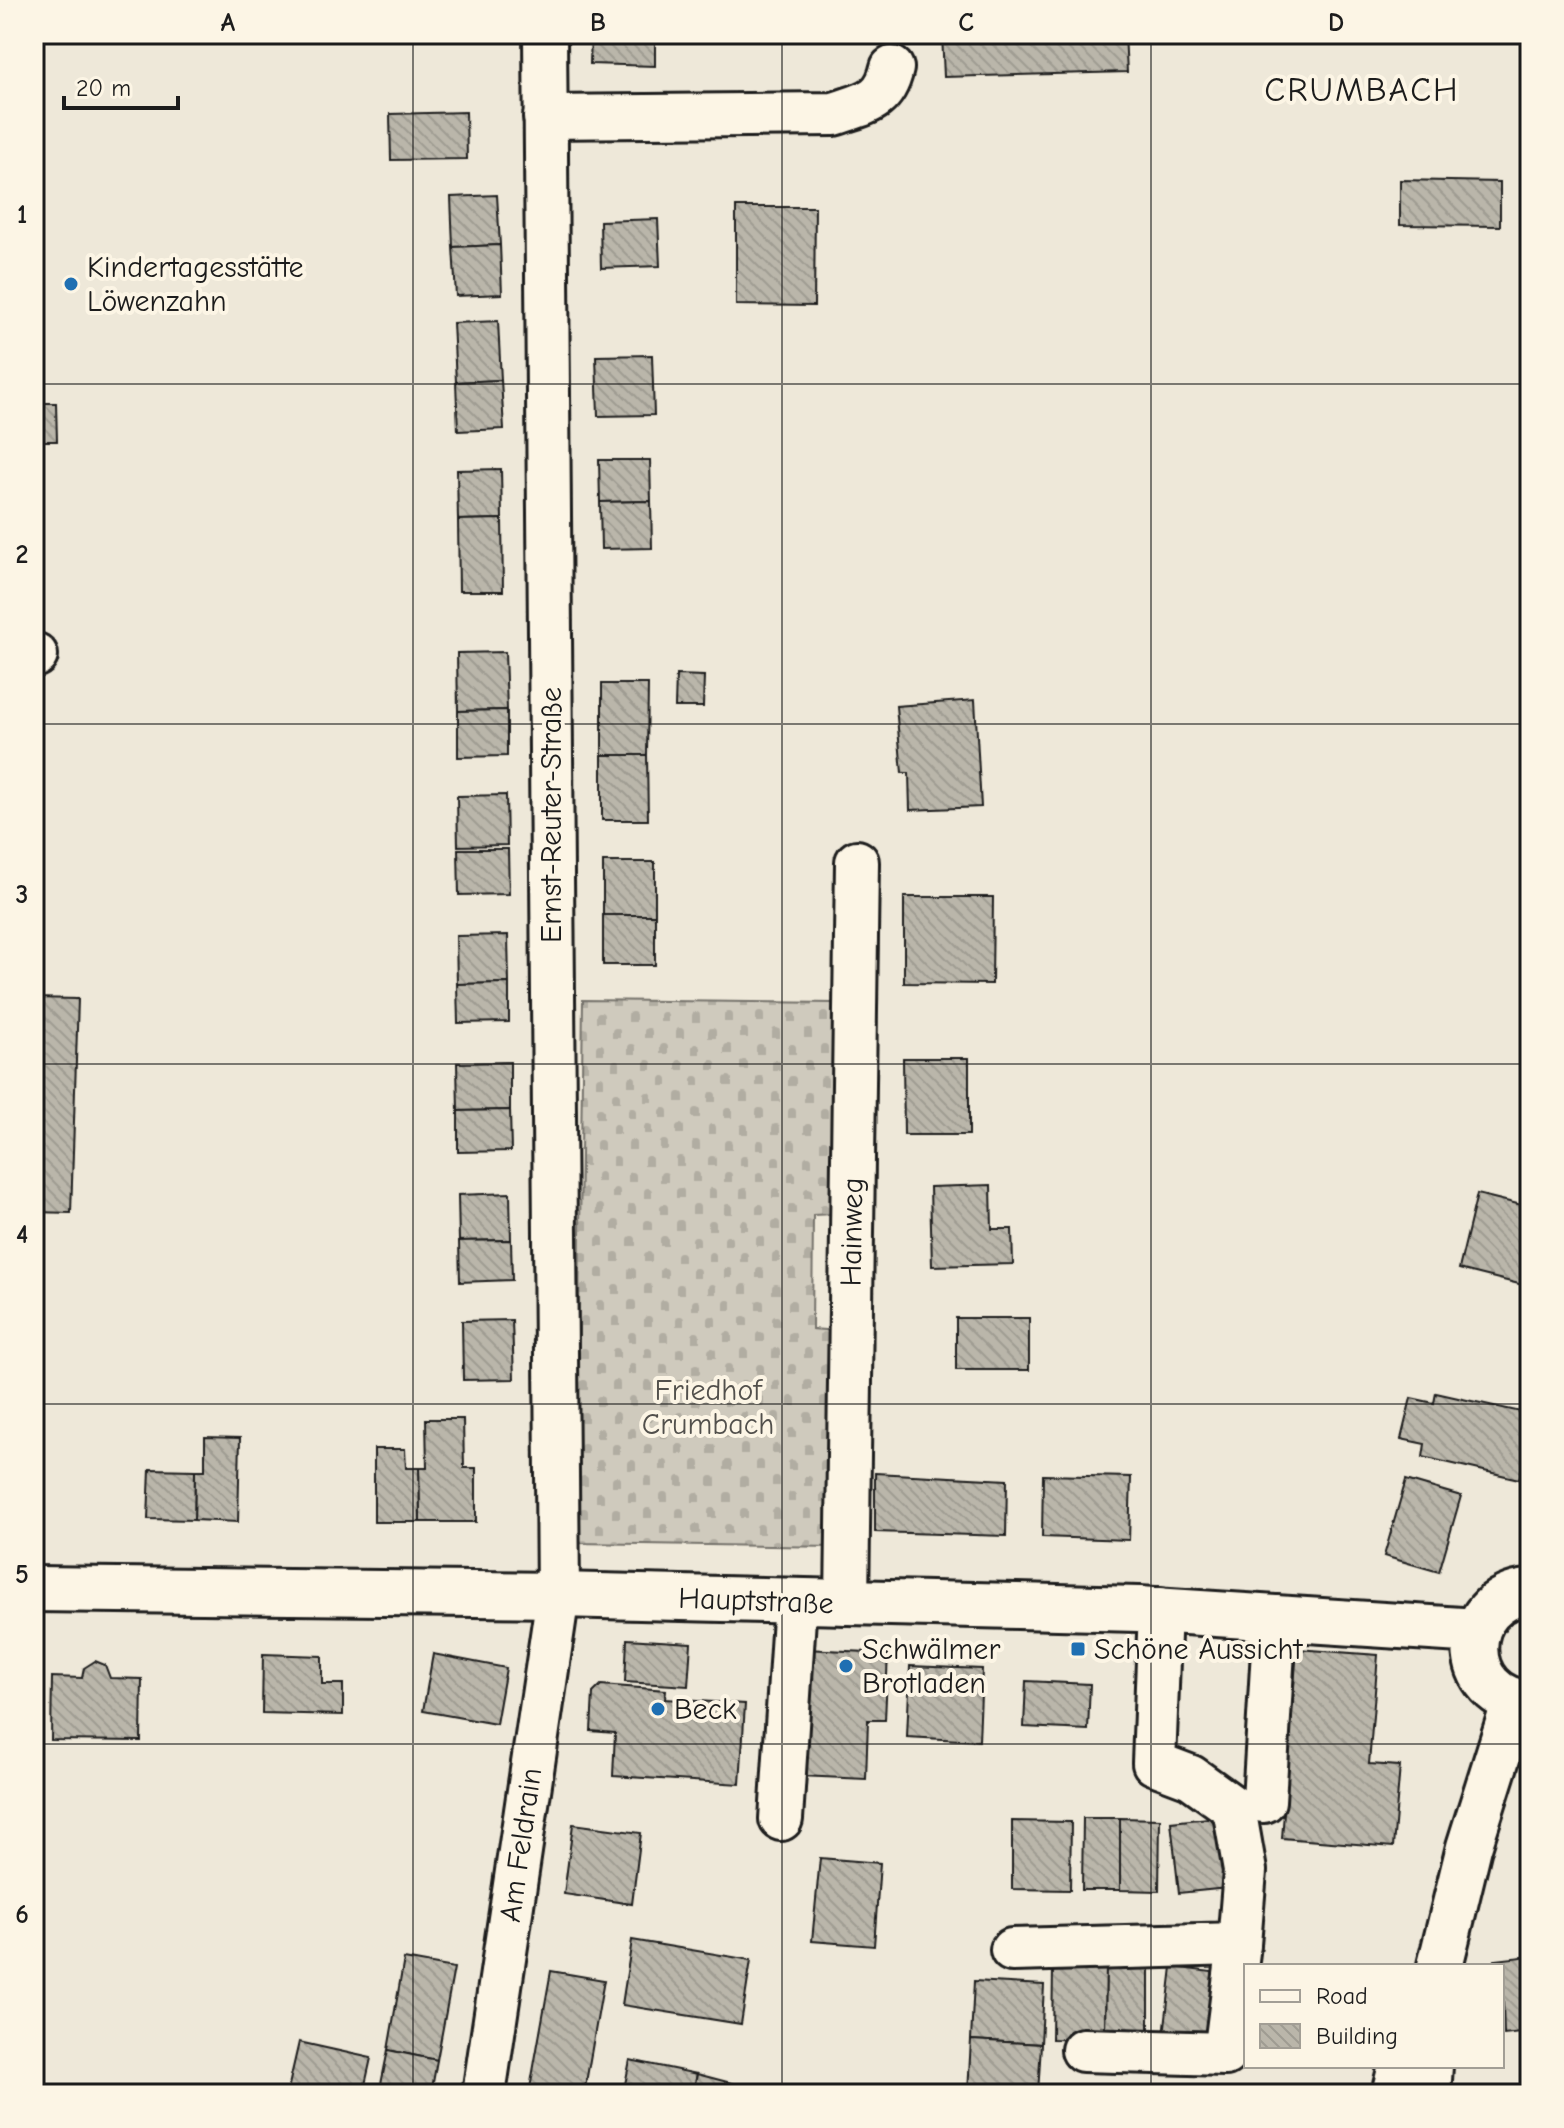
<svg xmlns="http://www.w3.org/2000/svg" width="1564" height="2128" font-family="'Comic Neue',sans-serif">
<defs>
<pattern id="cemetery-stones" width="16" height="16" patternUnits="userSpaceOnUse" patternTransform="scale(2)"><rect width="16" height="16" fill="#cfcabd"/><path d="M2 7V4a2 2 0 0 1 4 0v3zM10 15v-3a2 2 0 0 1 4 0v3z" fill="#b1ada2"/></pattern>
<pattern id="building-back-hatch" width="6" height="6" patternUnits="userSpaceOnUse" patternTransform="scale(2)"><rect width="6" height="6" fill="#bab6aa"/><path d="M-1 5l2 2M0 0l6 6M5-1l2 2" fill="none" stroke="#9f9c92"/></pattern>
</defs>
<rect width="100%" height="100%" fill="#eee8d9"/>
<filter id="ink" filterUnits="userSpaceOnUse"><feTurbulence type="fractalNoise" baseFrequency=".0125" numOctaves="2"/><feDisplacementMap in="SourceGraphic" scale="16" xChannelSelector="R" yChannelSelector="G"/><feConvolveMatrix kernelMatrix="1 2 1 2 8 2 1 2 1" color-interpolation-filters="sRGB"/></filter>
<g filter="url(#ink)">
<polygon fill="url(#cemetery-stones)" stroke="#76736c" stroke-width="2" points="583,1000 835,1003 833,1214 813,1215 812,1329 837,1331 835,1547 576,1543"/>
<g fill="url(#building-back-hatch)" stroke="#1c1c1c" stroke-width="2">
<polygon points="62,34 113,34 113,38 62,39"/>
<polygon points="113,34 151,34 151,37 113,38"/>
<rect x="151" y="34" width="54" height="3"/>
<polygon points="205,34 256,34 256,36 205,37"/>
<polygon points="591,34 655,34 655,66 590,64"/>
<polygon points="942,34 1125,34 1127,72 944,77"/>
<polygon points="466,112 467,159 391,160 390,114"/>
<polygon points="1400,180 1500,182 1500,226 1400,225"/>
<polygon points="497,195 500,245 453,247 451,197"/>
<polygon points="736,207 815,207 814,306 736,305"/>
<polygon points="658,219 660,266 601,268 600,221"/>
<polygon points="500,245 502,294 456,296 453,247"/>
<polygon points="498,321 501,380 456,382 453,323"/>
<polygon points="652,355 654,415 598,416 596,356"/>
<polygon points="501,380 504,429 458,431 456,382"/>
<polygon points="34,403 56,403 57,441 34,441"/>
<polygon points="599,460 650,460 651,501 600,502"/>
<polygon points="501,469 502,519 458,520 457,470"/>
<polygon points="651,501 652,548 601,549 600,502"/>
<polygon points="502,519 503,591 459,591 458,520"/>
<polygon points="34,605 37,605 39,643 34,643"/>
<polygon points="505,652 507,710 458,711 457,653"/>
<polygon points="34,668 39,708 34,708"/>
<polygon points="676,675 704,676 703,707 675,707"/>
<polygon points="602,684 648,684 647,755 602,755"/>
<polygon points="975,700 981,807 910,810 909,773 902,773 896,706"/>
<polygon points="507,710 507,756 458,757 458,711"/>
<polygon points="602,755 647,755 648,820 602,820"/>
<polygon points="506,795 507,845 458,846 457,796"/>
<polygon points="458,849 508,849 509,894 459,895"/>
<rect x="603" y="862" width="52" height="53"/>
<polygon points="904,897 993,897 992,984 904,983"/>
<rect x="603" y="915" width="52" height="50"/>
<polygon points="508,935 509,983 457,984 456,936"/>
<polygon points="509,983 509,1022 458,1023 457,984"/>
<polygon points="34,998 78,999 71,1213 34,1212"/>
<polygon points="903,1058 969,1058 969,1135 904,1135"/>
<polygon points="510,1062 510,1110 458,1111 457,1063"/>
<polygon points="510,1110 511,1151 458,1152 458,1111"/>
<polygon points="991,1185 992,1229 1012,1229 1013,1264 932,1266 930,1187"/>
<polygon points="510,1193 511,1240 459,1241 458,1195"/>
<polygon points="1477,1194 1530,1207 1530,1256 1523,1285 1459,1269"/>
<polygon points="511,1240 512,1280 460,1282 459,1241"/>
<rect x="956" y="1318" width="73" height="52"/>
<polygon points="512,1320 514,1379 463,1380 462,1321"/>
<polygon points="1436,1393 1530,1414 1530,1438 1519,1479 1423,1457 1425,1444 1401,1439 1411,1398 1434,1403"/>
<polygon points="426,1419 463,1419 464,1468 476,1468 476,1522 420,1522 419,1468 427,1468"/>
<polygon points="205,1437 240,1438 238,1522 194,1520 195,1470 205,1470"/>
<polygon points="374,1449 405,1449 406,1468 419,1468 420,1522 374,1522"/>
<polygon points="150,1469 195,1470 194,1520 148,1519"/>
<polygon points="875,1473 1007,1480 1006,1536 875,1532"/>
<polygon points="1043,1475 1131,1477 1129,1540 1042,1537"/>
<polygon points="1406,1480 1461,1496 1439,1572 1384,1556"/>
<polygon points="627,1639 691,1643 688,1686 625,1682"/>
<polygon points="805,1649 888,1653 885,1720 868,1720 866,1779 800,1776"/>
<polygon points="1297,1649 1378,1655 1369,1764 1400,1766 1393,1847 1282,1838"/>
<polygon points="263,1654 322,1656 322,1684 343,1684 343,1715 262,1713"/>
<polygon points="433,1654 506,1668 496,1724 423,1711"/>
<polygon points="95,1661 105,1665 110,1678 142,1679 141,1741 51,1740 52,1677 82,1678 84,1668"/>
<polygon points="910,1666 982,1669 979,1741 907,1737"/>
<polygon points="1026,1681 1090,1684 1088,1730 1024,1727"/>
<polygon points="601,1685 666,1690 665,1699 745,1704 740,1784 613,1776 615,1733 591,1731 593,1693"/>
<polygon points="1218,1817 1227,1888 1179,1893 1171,1822"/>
<polygon points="1083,1818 1120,1818 1120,1890 1082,1890"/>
<polygon points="1120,1818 1160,1819 1159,1891 1120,1890"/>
<polygon points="1012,1821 1071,1822 1070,1890 1012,1889"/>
<polygon points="573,1824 641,1833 632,1904 564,1894"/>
<polygon points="820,1858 880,1863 874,1946 812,1941"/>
<polygon points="632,1940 751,1960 741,2024 622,2005"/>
<polygon points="1530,1956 1530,2032 1504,2035 1502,1966 1496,1966 1495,1960"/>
<polygon points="404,1959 454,1968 437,2060 388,2050"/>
<polygon points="1172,1967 1220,1973 1211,2041 1164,2035"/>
<polygon points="1053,1968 1106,1968 1105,2040 1052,2039"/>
<polygon points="1106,1968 1149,1969 1149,2040 1105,2040"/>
<polygon points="551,1971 604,1980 584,2094 529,2094"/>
<polygon points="974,1981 1044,1985 1041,2044 971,2040"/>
<polygon points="971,2040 1041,2044 1038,2094 968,2092"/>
<polygon points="299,2042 371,2058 363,2094 287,2094"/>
<polygon points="388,2050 437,2060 431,2094 379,2094"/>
<polygon points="630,2060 697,2074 693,2094 623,2094"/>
<polygon points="697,2074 735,2084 733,2094 693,2094"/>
</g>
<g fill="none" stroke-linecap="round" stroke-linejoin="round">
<g stroke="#1c1c1c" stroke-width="48">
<g id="minor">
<path d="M545,117L834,114C865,103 884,103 892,68"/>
<polyline points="34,655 36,655"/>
<polyline points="847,1603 857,862"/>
<polyline points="1264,1801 1275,1617"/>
<polyline points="781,1819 795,1602"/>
<polyline points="1012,1950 1239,1944 1245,1871 1234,1808 1191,1777 1154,1763 1160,1609"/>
<polyline points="1083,2050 1225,2054 1239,1944"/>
<polyline points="484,2094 558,1595 545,34"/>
<polyline points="1393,2094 1400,2066"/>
</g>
</g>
<g stroke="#1c1c1c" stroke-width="50">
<g id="major">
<polyline points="34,1589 558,1595 1139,1609 1477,1631"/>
<path d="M1530,1592C1456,1598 1458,1700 1530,1703"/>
<polyline points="1440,1966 1469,1847 1515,1701"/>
<polyline points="1428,2094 1430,2066"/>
</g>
</g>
<use href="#minor" stroke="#fcf5e5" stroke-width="42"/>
<use href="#major" stroke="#fcf5e5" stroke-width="44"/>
</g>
</g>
<path fill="none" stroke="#1c1c1c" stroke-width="2" stroke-opacity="0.55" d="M413,34V2094M782,34V2094M1151,34V2094M34,384H1530M34,724H1530M34,1064H1530M34,1404H1530M34,1744H1530"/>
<g fill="#1f6fb2" stroke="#fcf5e5" stroke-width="3">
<circle cx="71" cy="284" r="8"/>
<rect x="1070" y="1641" width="16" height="16" rx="4"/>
<circle cx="846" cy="1666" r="8"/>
<circle cx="658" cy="1709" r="8"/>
</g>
<g text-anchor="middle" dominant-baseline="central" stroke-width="8" stroke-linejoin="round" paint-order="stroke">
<g font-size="30" fill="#1c1c1c" stroke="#fcf5e5" text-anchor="start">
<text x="87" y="267">Kindertagesstätte<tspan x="87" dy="34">Löwenzahn</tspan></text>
<text x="862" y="1649">Schwälmer<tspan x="862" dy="34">Brotladen</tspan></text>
<text x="1094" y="1649">Schöne Aussicht</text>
<text x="674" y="1709">Beck</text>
</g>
<g font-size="30" fill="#1c1c1c" stroke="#fcf5e5">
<text transform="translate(551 815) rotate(-90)">Ernst-Reuter-Straße</text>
<text transform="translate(852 1232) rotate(-89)">Hainweg</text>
<text transform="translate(756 1601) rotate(2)">Hauptstraße</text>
<text transform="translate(521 1845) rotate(-82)">Am Feldrain</text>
</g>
<g font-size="30" fill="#52504c" stroke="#fcf5e5">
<text x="708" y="1390">Friedhof<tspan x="708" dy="34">Crumbach</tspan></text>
</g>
<g font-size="34" letter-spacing="2" fill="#1c1c1c" stroke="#fcf5e5">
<text x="1362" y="90">CRUMBACH</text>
</g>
</g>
<rect width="1564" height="2128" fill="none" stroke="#fcf5e5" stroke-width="88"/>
<rect x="1244" y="1964" width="260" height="104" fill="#fcf5e5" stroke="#a29e95" stroke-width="2"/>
<rect x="1260" y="1990" width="40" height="12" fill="#fcf5e5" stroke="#a29e95" stroke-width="2"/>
<text x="1316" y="2004" font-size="24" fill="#1c1c1c">Road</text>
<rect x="1260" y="2024" width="40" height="24" fill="url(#building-back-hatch)" stroke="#a29e95" stroke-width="2"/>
<text x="1316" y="2044" font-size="24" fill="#1c1c1c">Building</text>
<path d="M64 96v12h114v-12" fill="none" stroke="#1c1c1c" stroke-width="4"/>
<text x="76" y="96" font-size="24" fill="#1c1c1c" stroke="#fcf5e5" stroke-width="6" paint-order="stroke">20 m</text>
<rect x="44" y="44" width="1476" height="2040" fill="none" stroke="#1c1c1c" stroke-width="3"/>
<g font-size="26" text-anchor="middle" font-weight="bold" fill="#1c1c1c">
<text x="228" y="31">A</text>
<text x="598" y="31">B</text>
<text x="966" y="31">C</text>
<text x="1336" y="31">D</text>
<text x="22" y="223">1</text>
<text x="22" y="563">2</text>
<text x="22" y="903">3</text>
<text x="22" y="1243">4</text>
<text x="22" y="1583">5</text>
<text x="22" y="1923">6</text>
</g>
</svg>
